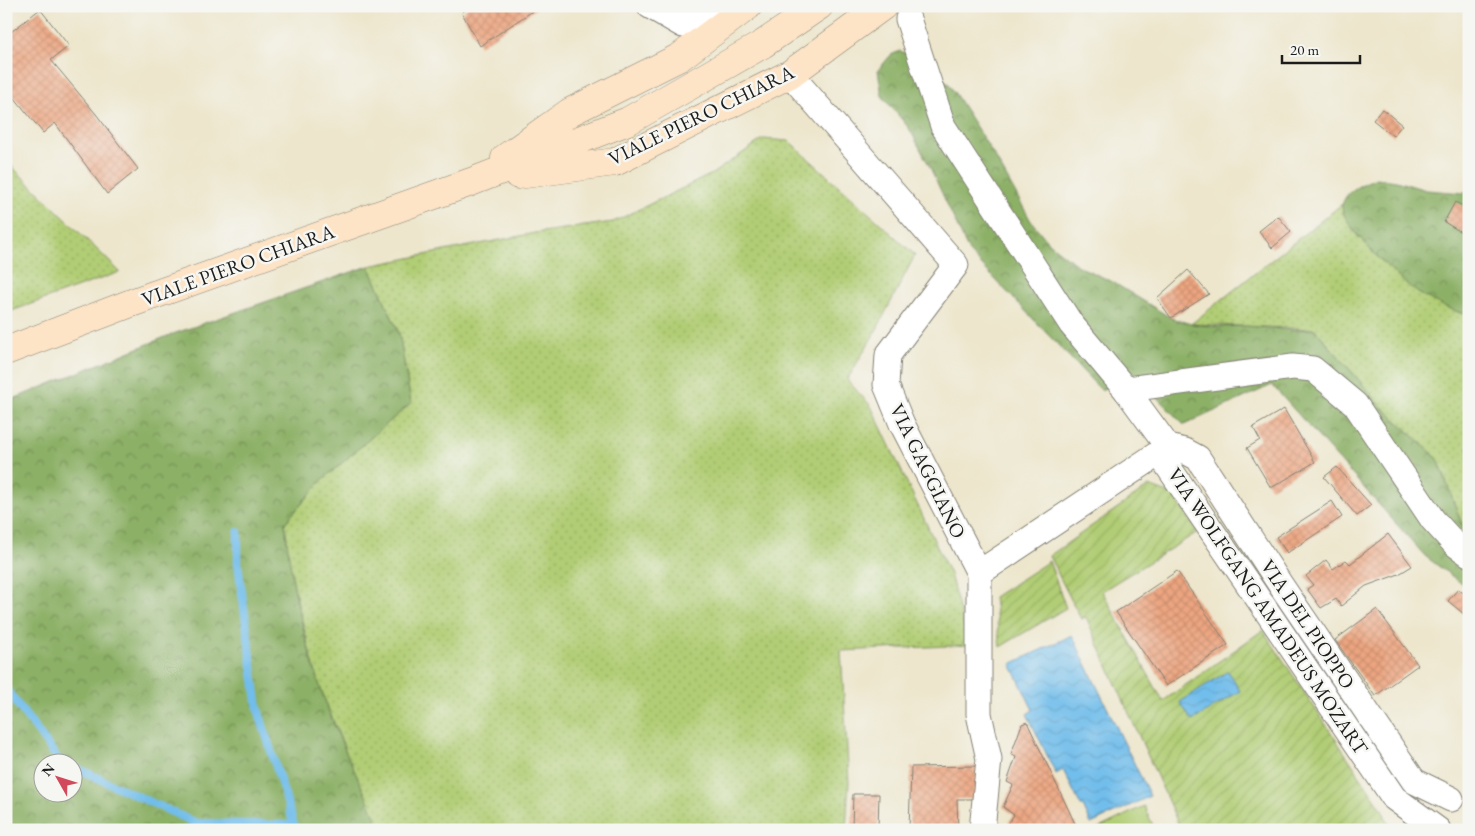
<svg xmlns="http://www.w3.org/2000/svg" width="1475" height="836" font-family="'EB Garamond',serif">
<defs>
<pattern id="grass-dots" width="8" height="8" patternUnits="userSpaceOnUse" patternTransform="scale(1.25)"><rect width="8" height="8" fill="#b1cd74"/><path d="M2 2h.1M6 6h.1" fill="none" stroke="#98af64" stroke-width="1.8" stroke-linecap="round"/></pattern>
<pattern id="forest-crowns" width="20" height="18" patternUnits="userSpaceOnUse" patternTransform="scale(1.25)"><rect width="20" height="18" fill="#8cb066"/><path d="M2 6a3 3 0 1 1 6 0M12 15a3 3 0 1 1 6 0" fill="none" stroke="#728e53"/></pattern>
<pattern id="garden-furrows" width="10" height="10" patternUnits="userSpaceOnUse" patternTransform="scale(1.25)"><rect width="10" height="10" fill="#b1cd74"/><path d="M-1 1l2-2M0 10L10 0M9 11l2-2" fill="none" stroke="#98af64"/></pattern>
<pattern id="water-waves" width="16" height="10" patternUnits="userSpaceOnUse" patternTransform="scale(1.25)"><rect width="16" height="10" fill="#71bdeb"/><path d="M0 5q4-4 8 0t8 0" fill="none" stroke="#61a2c9"/></pattern>
<pattern id="building-cross-hatch" width="8" height="8" patternUnits="userSpaceOnUse" patternTransform="scale(1.25)"><rect width="8" height="8" fill="#eca580"/><path d="M0 0l8 8M0 8l8-8" fill="none" stroke="#ca8d6e"/></pattern>
</defs>
<rect width="100%" height="100%" fill="#f6f6f2"/>
<filter id="ink" filterUnits="userSpaceOnUse"><feTurbulence type="fractalNoise" baseFrequency=".02" numOctaves="2"/><feDisplacementMap in="SourceGraphic" scale="10" xChannelSelector="R" yChannelSelector="G"/><feConvolveMatrix kernelMatrix="1 2 1 2 8 2 1 2 1" color-interpolation-filters="sRGB"/></filter>
<filter id="wash" filterUnits="userSpaceOnUse"><feTurbulence type="fractalNoise" baseFrequency=".0096" numOctaves="4" result="noise"/><feDisplacementMap in="SourceGraphic" scale="20" xChannelSelector="R" yChannelSelector="G"/><feGaussianBlur stdDeviation="1.12" result="paint"/><feColorMatrix in="noise" values="0 0 0 0 0 0 0 0 0 0 0 0 0 0 0 0 0 1.4 0 .05"/><feComposite in="paint" operator="in"/></filter>
<g filter="url(#wash)">
<rect width="100%" height="100%" fill="#ede6cc"/>
<g fill="url(#grass-dots)" stroke="#667448">
<polygon points="763,139 789,141 915,255 877,329 847,380 871,406 950,574 969,645 841,651 849,782 846,830 381,830 354,772 320,688 309,649 290,570 285,523 322,480 411,403 399,333 369,266 535,233 613,222 712,174"/>
<polygon points="6,161 120,272 6,313"/>
<polygon points="1342,204 1343,213 1356,234 1418,293 1460,313 1469,315 1469,544 1438,459 1381,406 1315,329 1191,324"/>
</g>
<g fill="url(#forest-crowns)" stroke="#546641" fill-rule="evenodd">
<polygon points="900,51 918,58 934,69 949,84 995,157 1031,221 1049,243 1078,266 1111,281 1171,318 1191,324 1219,327 1247,326 1293,330 1315,329 1381,406 1438,459 1469,544 1469,589 1425,556 1272,385 1184,425 1135,375 1101,390 969,252 929,165 909,128 882,96 878,70 891,55"/>
<path d="M1376,178L1396,181L1426,190L1464,193L1469,191V315C1452,311 1434,302 1420,294C1403,284 1340,224 1342,206C1345,190 1363,184 1376,178Z"/>
<path d="M369,266L399,333L411,403L322,480L285,523C292,593 309,664 336,729C350,763 367,796 381,830H6V402L170,335ZM42,764H72V794H42Z"/>
</g>
<g fill="url(#garden-furrows)" stroke="#667448">
<polygon points="1149,486 1173,495 1198,532 1102,591 1163,701 1263,630 1382,809 1391,830 1358,830 1367,821 1356,830 1181,830 1086,617 1081,619 1049,556"/>
<polygon points="1049,561 1066,608 1000,647 994,597"/>
</g>
<polygon fill="#b1cd74" stroke="#667448" points="1144,806 1155,830 1095,830"/>
<g fill="url(#water-waves)" stroke="#466c84">
<polygon points="1072,635 1150,796 1091,824 1083,806 1081,806 1063,770 1056,774 1027,714 1033,710 1011,664"/>
<polygon points="1228,671 1240,691 1192,721 1180,702"/>
</g>
<g fill="none" stroke-linecap="round" stroke-linejoin="round">
<g stroke="#71bdeb" stroke-width="8">
<polyline points="238,532 238,564 258,709 294,825 297,830"/>
<polyline points="6,689 58,759 68,764"/>
<polyline points="72,766 196,823 294,825"/>
</g>
</g>
<g id="blocks">
<g fill="url(#building-cross-hatch)">
<polygon points="469,6 540,6 480,46 462,13"/>
<polygon points="40,9 69,46 51,60 96,114 138,169 107,194 55,123 43,133 10,92 6,95 6,36"/>
<polygon points="1382,109 1402,125 1393,136 1373,120"/>
<polygon points="1455,202 1469,209 1468,236 1444,222"/>
<polygon points="1278,216 1291,232 1272,248 1259,231"/>
<polygon points="1188,270 1209,294 1171,318 1157,298"/>
<polygon points="1284,409 1315,462 1271,488 1247,448 1260,440 1253,427"/>
<polygon points="1337,467 1371,505 1357,516 1324,477"/>
<polygon points="1332,501 1342,517 1287,553 1276,537"/>
<polygon points="1388,534 1412,566 1399,574 1366,586 1341,606 1336,599 1321,608 1307,589 1313,585 1306,576 1326,560 1333,569 1346,560 1350,564"/>
<polygon points="1177,571 1228,645 1166,686 1116,612"/>
<polygon points="1458,589 1469,597 1469,618 1448,601"/>
<polygon points="1377,609 1418,665 1375,696 1335,640"/>
<polygon points="1027,722 1078,830 1003,830 1014,815 1003,807 1013,785 1007,782 1016,757 1011,754 1022,724"/>
<polygon points="977,766 978,799 957,799 958,830 909,830 911,767"/>
<polygon points="853,794 879,794 878,828 852,828"/>
</g>
</g>
</g>
<g filter="url(#ink)">
<use href="#blocks" fill-opacity="0" stroke="#848174" stroke-width="1"/>
<g fill="none" stroke-linecap="round" stroke-linejoin="round">
<g stroke="#848174" stroke-width="27">
<g id="street">
<polyline points="650,6 683,25 719,6"/>
<polyline points="908,19 943,126 1071,324 1127,391 1168,447 1167,465 1394,798 1438,830"/>
<polyline points="790,74 956,265 888,355 886,385 902,424 979,573 1168,447"/>
<polyline points="1127,391 1135,388 1293,367 1313,369 1355,404 1433,520 1455,544 1469,554"/>
<polyline points="1168,447 1185,451 1198,458 1280,584 1414,781 1451,799"/>
<polyline points="979,573 979,714 989,759 982,830"/>
</g>
</g>
<g stroke="#848174" stroke-width="29">
<g id="secondary">
<polyline points="505,158 570,112 680,57 748,6"/>
<polyline points="518,175 615,162 790,74 883,6"/>
<polyline points="6,351 134,302 471,182 628,121 763,44 819,6"/>
</g>
</g>
<use href="#street" stroke="#fff" stroke-width="25"/>
<use href="#secondary" stroke="#fee4c6" stroke-width="28"/>
</g>
</g>
<g text-anchor="middle" dominant-baseline="central" stroke-width="5" stroke-linejoin="round" paint-order="stroke">
<g font-size="20" fill="#1c1c1c" stroke="#f6f6f2">
<text transform="translate(701 115) rotate(-26)">VIALE PIERO CHIARA</text>
<text transform="translate(238 265) rotate(-20)">VIALE PIERO CHIARA</text>
<text transform="translate(928 471) rotate(64)">VIA GAGGIANO</text>
<text transform="translate(1268 611) rotate(56)">VIA WOLFGANG AMADEUS MOZART</text>
<text transform="translate(1308 624) rotate(56)">VIA DEL PIOPPO</text>
</g>
</g>
<rect width="1475" height="836" fill="none" stroke="#f6f6f2" stroke-width="25"/>
<g transform="translate(58 778) rotate(309)"><circle r="24" fill="#f6f6f2" stroke="#9f9f9c"/>
<path d="M0-4L9 19L0 12L-9 19Z" fill="#d1495b"/>
<text y="-8" font-size="14" font-weight="bold" text-anchor="middle" fill="#1c1c1c">N</text>
</g>
<path d="M1282 55v8h78v-8" fill="none" stroke="#1c1c1c" stroke-width="2.5"/>
<text x="1290" y="55" font-size="15" fill="#1c1c1c" stroke="#f6f6f2" stroke-width="4" paint-order="stroke">20 m</text>
</svg>
